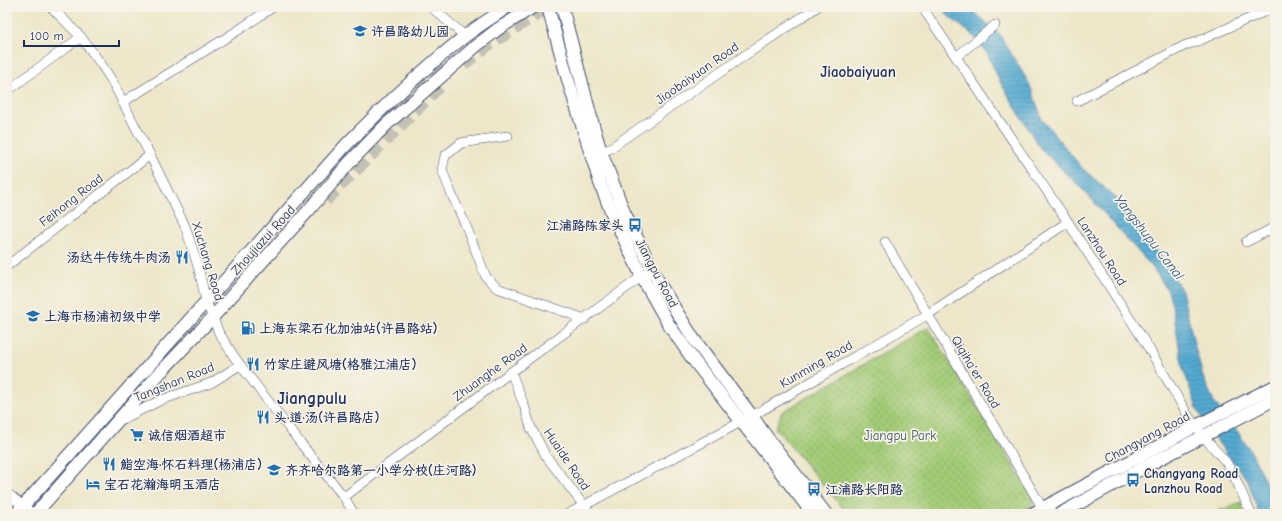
<svg xmlns="http://www.w3.org/2000/svg" width="1282" height="521" font-family="'Comic Neue','LXGW WenKai TC',sans-serif">
<defs>
<pattern id="grass-dots" width="8" height="8" patternUnits="userSpaceOnUse"><rect width="8" height="8" fill="#a3cb76"/><path d="M2 2h.1M6 6h.1" fill="none" stroke="#84a564" stroke-width="1.8" stroke-linecap="round"/></pattern>
<pattern id="water-rules" width="6" height="5" patternUnits="userSpaceOnUse"><rect width="6" height="5" fill="#54aad1"/><path d="M0 2.5h6" fill="none" stroke="#458bad"/></pattern>
</defs>
<rect width="100%" height="100%" fill="#f7f3e8"/>
<filter id="ink" filterUnits="userSpaceOnUse"><feTurbulence type="fractalNoise" baseFrequency=".025" numOctaves="2"/><feDisplacementMap in="SourceGraphic" scale="8" xChannelSelector="R" yChannelSelector="G"/><feConvolveMatrix kernelMatrix="1 2 1 2 8 2 1 2 1" color-interpolation-filters="sRGB"/></filter>
<filter id="wash" filterUnits="userSpaceOnUse"><feTurbulence type="fractalNoise" baseFrequency=".012" numOctaves="4" result="noise"/><feDisplacementMap in="SourceGraphic" scale="16" xChannelSelector="R" yChannelSelector="G"/><feGaussianBlur stdDeviation="0.9" result="paint"/><feColorMatrix in="noise" values="0 0 0 0 0 0 0 0 0 0 0 0 0 0 0 0 0 1.4 0 .05"/><feComposite in="paint" operator="in"/></filter>
<g filter="url(#wash)">
<rect width="100%" height="100%" fill="#ede6c8"/>
<g fill="url(#grass-dots)" stroke="#5f7d6a">
<polygon points="928,327 1032,496 1033,506 1018,514 848,514 775,428 782,412"/>
<polygon points="1241,502 1245,514 1211,514"/>
</g>
<polygon fill="url(#water-rules)" stroke="#386c98" points="942,7 968,7 999,33 1030,85 1042,119 1082,168 1115,197 1163,259 1182,291 1195,347 1203,377 1214,402 1238,432 1252,453 1275,503 1275,514 1259,514 1248,481 1219,444 1198,411 1183,369 1172,305 1168,291 1153,268 1126,238 1086,193 1040,148 999,80 988,55 975,37 947,15"/>
</g>
<g filter="url(#ink)">
<g fill="none" stroke-linecap="round" stroke-linejoin="round">
<g stroke="#c3c1b3" stroke-width="14" stroke-dasharray="14 7" stroke-linecap="butt">
<polyline points="476,35 519,7"/>
<polyline points="463,64 487,45 547,7"/>
<polyline points="326,176 351,148 444,60"/>
<polyline points="325,200 443,82"/>
</g>
<g stroke="#3a4a6e" stroke-width="10">
<g id="minor">
<polyline points="51,7 81,37 101,64 112,81 150,155 185,226 198,266 206,301 219,333 235,358 302,445 344,497 354,514"/>
<polyline points="431,7 465,36"/>
<polyline points="922,7 1068,222 1148,347 1189,417 1203,436 1226,462 1237,482 1251,514"/>
<polyline points="956,57 995,25"/>
<polyline points="7,91 81,37"/>
<polyline points="1077,101 1186,45 1196,42 1275,7"/>
<polyline points="123,102 237,31 273,7"/>
<polyline points="508,136 461,143 445,156 442,170 452,195 466,226 486,277 497,288 585,319"/>
<polyline points="596,154 609,149 741,58 817,7"/>
<polyline points="885,242 1046,514"/>
<polyline points="1246,242 1275,227"/>
<polyline points="7,266 150,155"/>
<polyline points="511,372 524,405 531,428 537,439 546,456 590,514"/>
<polyline points="123,419 161,400 211,383 240,365"/>
<polyline points="7,493 33,514"/>
<polyline points="344,497 511,372 652,269"/>
<polyline points="568,514 752,416 927,315 1068,222"/>
</g>
</g>
<g stroke="#3a4a6e" stroke-width="14">
<g id="major">
<polyline points="548,7 568,80 600,183 611,211 642,277 669,325 692,358 813,514"/>
<polyline points="562,7 593,125 601,152 624,212 660,285 693,338 752,416 763,432 826,514"/>
<path d="M16,514L346,145C383,107 422,70 464,37C478,26 493,17 507,7"/>
<polyline points="35,514 159,374 212,318 252,273 308,211 350,162 387,124 476,46 498,29 533,7"/>
<polyline points="1032,514 1196,426 1275,386"/>
<polyline points="1060,514 1150,464 1275,399"/>
</g>
</g>
<use href="#minor" stroke="#fff" stroke-width="9"/>
<use href="#major" stroke="#fff" stroke-width="12"/>
</g>
</g>
<defs>
<g id="school-bare" transform="scale(1.08)"><path d="M0-5L7-2L0 1L-7-2ZM-4 1L0 2.5L4 1V4Q0 6-4 4Z" fill="#1f6fb2" stroke="#f7f3e8" stroke-width="2.5" paint-order="stroke"/></g>
<g id="bus-bare" transform="scale(1.08)"><path d="M-5-6H5V4H4V6H2V4H-2V6H-4V4H-5ZM-3.5-4V0h7V-4ZM-3.5 1.2v1.5H-2V1.2ZM2 1.2v1.5H3.5V1.2Z" fill="#1f6fb2" stroke="#f7f3e8" stroke-width="2.5" paint-order="stroke"/></g>
<g id="restaurant-bare" transform="scale(1.08)"><path d="M-5-6h1v4h1v-4h1v4h1v-4h1v5L-1.5 .5V6h-2V.5L-5-1ZM5-6V6H3V1.5H1.5Q1.5-4 5-6Z" fill="#1f6fb2" stroke="#f7f3e8" stroke-width="2.5" paint-order="stroke"/></g>
<g id="fuel-bare" transform="scale(1.08)"><path d="M-5.5-6h7V0h2V4h1.3V-2.5L3-4.5l.8-.8L6-3V5H2.5V1h-1V6h-7ZM-4.2-4.7v3.2H.2V-4.7Z" fill="#1f6fb2" stroke="#f7f3e8" stroke-width="2.5" paint-order="stroke"/></g>
<g id="supermarket-bare" transform="scale(1.08)"><path d="M-6-5.5h2.5l.6 2H6L4.5 2H-2.5L-4.4-4H-6ZM-1.5 3.2a1.3 1.3 0 1 0 .1 0ZM3 3.2a1.3 1.3 0 1 0 .1 0Z" fill="#1f6fb2" stroke="#f7f3e8" stroke-width="2.5" paint-order="stroke"/></g>
<g id="hotel-bare" transform="scale(1.08)"><path d="M-6-4.5h1.5V1H6V5H4.5V3h-9V5H-6ZM-4 0a1.8 1.8 0 1 1 3.6 0ZM.5 0V-2.5h3Q6-2.5 6 0Z" fill="#1f6fb2" stroke="#f7f3e8" stroke-width="2.5" paint-order="stroke"/></g>
</defs>
<g fill-rule="evenodd">
<use href="#school-bare" x="360" y="31"/>
<use href="#bus-bare" x="635" y="225"/>
<use href="#restaurant-bare" x="182" y="257"/>
<use href="#school-bare" x="33" y="316"/>
<use href="#fuel-bare" x="248" y="328"/>
<use href="#restaurant-bare" x="253" y="364"/>
<use href="#restaurant-bare" x="263" y="417"/>
<use href="#supermarket-bare" x="137" y="435"/>
<use href="#restaurant-bare" x="109" y="464"/>
<use href="#school-bare" x="274" y="470"/>
<use href="#bus-bare" x="1133" y="480"/>
<use href="#hotel-bare" x="93" y="484"/>
<use href="#bus-bare" x="814" y="489"/>
</g>
<g text-anchor="middle" dominant-baseline="central" stroke-width="3.5" stroke-linejoin="round" paint-order="stroke">
<g font-size="13" font-weight="bold" fill="#1b2f5e" stroke="#f7f3e8" text-anchor="start">
<text x="371" y="31">许昌路幼儿园</text>
<text x="624" y="225" text-anchor="end">江浦路陈家头</text>
<text x="171" y="257" text-anchor="end">汤达牛传统牛肉汤</text>
<text x="44" y="316">上海市杨浦初级中学</text>
<text x="259" y="328">上海东梁石化加油站(许昌路站)</text>
<text x="264" y="364">竹家庄避风塘(格雅江浦店)</text>
<text x="274" y="417">头·道·汤(许昌路店)</text>
<text x="148" y="435">诚信烟酒超市</text>
<text x="120" y="464">鮨空海·怀石料理(杨浦店)</text>
<text x="285" y="470">齐齐哈尔路第一小学分校(庄河路)</text>
<text x="1144" y="473">Changyang Road<tspan x="1144" dy="15">Lanzhou Road</tspan></text>
<text x="104" y="484">宝石花瀚海明玉酒店</text>
<text x="825" y="489">江浦路长阳路</text>
</g>
<g font-size="13" fill="#1b2f5e" stroke="#f7f3e8">
<text transform="translate(697 73) rotate(-35)">Jiaobaiyuan Road</text>
<text transform="translate(71 200) rotate(-38)">Feihong Road</text>
<text transform="translate(263 240) rotate(-48)">Zhoujiazui Road</text>
<text transform="translate(1102 251) rotate(57)">Lanzhou Road</text>
<text transform="translate(208 261) rotate(73)">Xuchang Road</text>
<text transform="translate(657 273) rotate(62)">Jiangpu Road</text>
<text transform="translate(816 364) rotate(-30)">Kunming Road</text>
<text transform="translate(490 372) rotate(-36)">Zhuanghe Road</text>
<text transform="translate(976 372) rotate(59)">Qiqiha'er Road</text>
<text transform="translate(174 382) rotate(-22)">Tangshan Road</text>
<text transform="translate(1147 437) rotate(-28)">Changyang Road</text>
<text transform="translate(567 459) rotate(56)">Huaide Road</text>
</g>
<g font-size="13" fill="#3d5664" stroke="#f7f3e8">
<text x="900" y="435">Jiangpu Park</text>
</g>
<g font-size="14" font-style="italic" fill="#2c5480" stroke="#f7f3e8">
<text transform="translate(1149 237) rotate(52)">Yangshupu Canal</text>
</g>
<g font-size="15" font-weight="bold" fill="#1b2f5e" stroke="#f7f3e8">
<text x="858" y="72">Jiaobaiyuan</text>
</g>
<g font-size="17" font-weight="bold" fill="#1b2f5e" stroke="#f7f3e8">
<text x="312" y="398">Jiangpulu</text>
</g>
</g>
<rect width="1282" height="521" fill="none" stroke="#f7f3e8" stroke-width="24"/>
<path d="M24 40v6h95v-6" fill="none" stroke="#1b2f5e" stroke-width="2"/>
<text x="30" y="40" font-size="12" fill="#1b2f5e" stroke="#f7f3e8" stroke-width="3" paint-order="stroke">100 m</text>
</svg>
